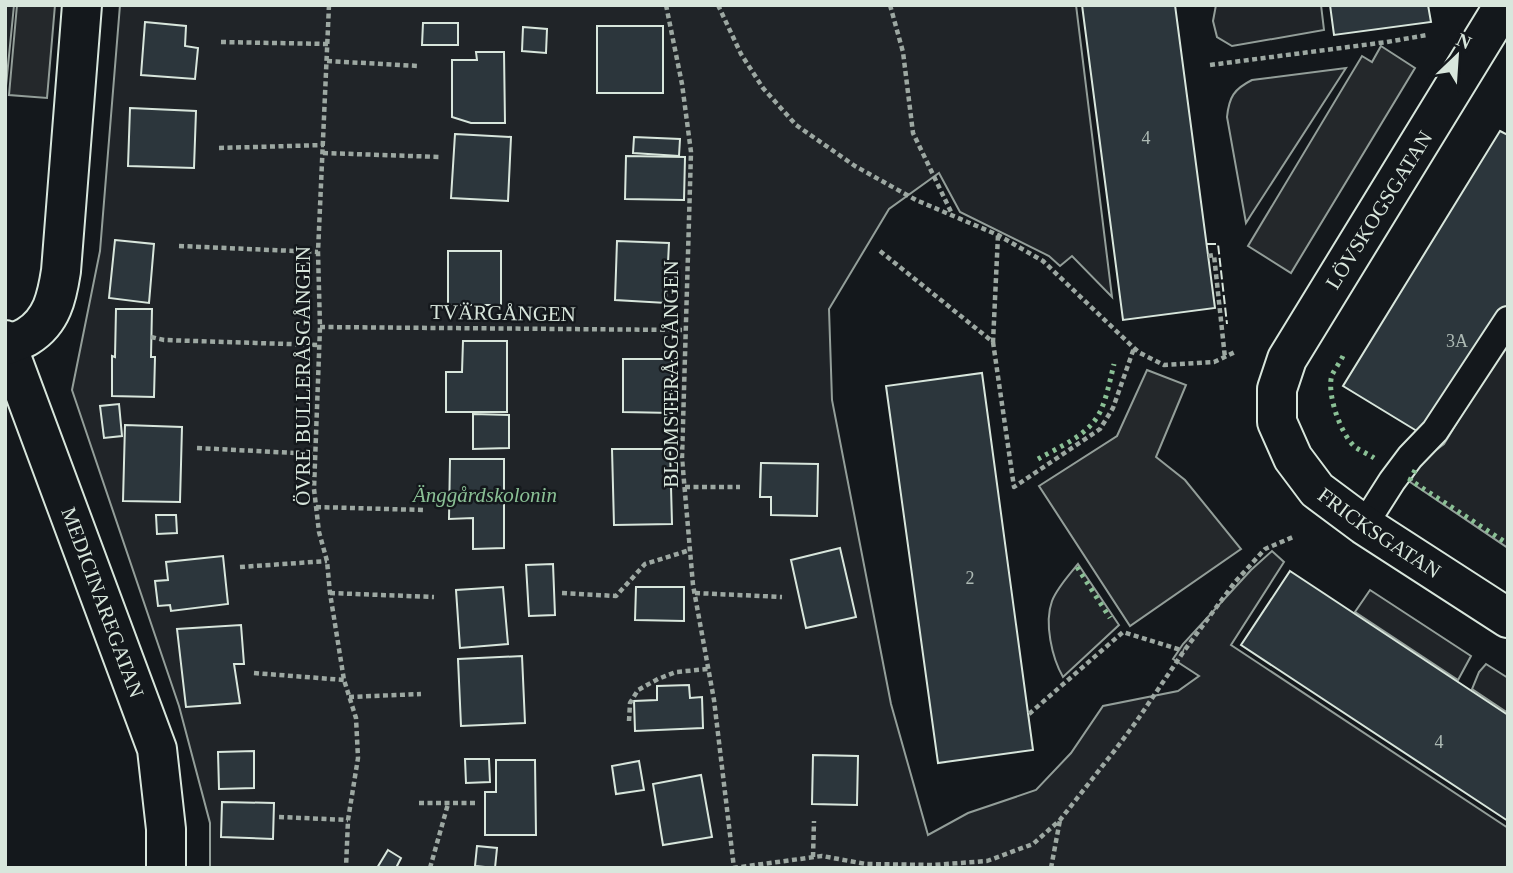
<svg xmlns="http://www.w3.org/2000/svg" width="1513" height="873" font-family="Georgia,serif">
<rect width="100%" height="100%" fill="#14181c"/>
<g fill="#202428" stroke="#939e99" stroke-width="2">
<polygon points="5,5 14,5 6,86 5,86"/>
<polygon points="120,5 1076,5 1112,297 1072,256 1060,266 1049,256 960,212 939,173 889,209 829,309 832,400 891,704 928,835 968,813 1036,790 1071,753 1103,706 1178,691 1199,676 1173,659 1183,644 1251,570 1272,551 1284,562 1231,645 1508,828 1508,868 210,868 210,823 179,706 72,390 100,251"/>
<polygon points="1216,5 1321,5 1324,30 1232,46 1217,37 1213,21"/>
<path d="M1346,68L1251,215L1246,223L1227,117C1229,97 1234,89 1252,80Z"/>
<polygon points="1508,338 1508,548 1410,482 1420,462 1444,444"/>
<path d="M1078,564L1119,625L1063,677C1052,658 1044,623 1052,601C1057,588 1069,575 1078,564Z"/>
<polygon points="1370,590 1471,656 1458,680 1355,612"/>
<polygon points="1486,664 1508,678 1508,713 1472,689 1479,672"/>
</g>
<g fill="#24282b" stroke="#939e99" stroke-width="2">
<polygon points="17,5 55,5 47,98 9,95"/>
<polygon points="1381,46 1415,68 1291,273 1248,246 1362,56 1372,62"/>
<polygon points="1147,370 1186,385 1156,457 1185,480 1241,549 1130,626 1039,486 1117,436"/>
</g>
<g fill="#2c363c" stroke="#d8e6dc" stroke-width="2">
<polygon points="1082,5 1175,5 1215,308 1123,320"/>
<polygon points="1330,5 1428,5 1431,22 1334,35"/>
<polygon points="145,22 186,26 185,46 198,48 195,79 141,75"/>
<polygon points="423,23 458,23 458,45 422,45"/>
<rect x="597" y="26" width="66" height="67"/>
<polygon points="523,27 547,29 546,53 522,51"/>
<polygon points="476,52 504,52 505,123 471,123 452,117 452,60 477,60"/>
<polygon points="130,108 196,111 194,168 128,166"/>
<polygon points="1500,131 1508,135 1508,312 1430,439 1343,386"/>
<polygon points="455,134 511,137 508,201 451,198"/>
<polygon points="634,137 680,139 679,156 633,153"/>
<polygon points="626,156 685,157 684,200 625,199"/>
<polygon points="115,240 154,244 149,303 109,298"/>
<polygon points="617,241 669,243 666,303 615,300"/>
<rect x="448" y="251" width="53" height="54"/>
<polygon points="116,309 152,309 151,357 155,357 154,397 112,396 112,356 115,357"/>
<polygon points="463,341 507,341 507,412 446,412 446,372 462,372"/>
<polygon points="623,359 672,359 672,413 623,412"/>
<polygon points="982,373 1033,750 938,763 886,386"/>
<polygon points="119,404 122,436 104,438 100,406"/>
<polygon points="473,414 509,415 509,448 473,449"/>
<polygon points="125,425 182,427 180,502 123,501"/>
<polygon points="612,449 670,449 672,524 614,525"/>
<polygon points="450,459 504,459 504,548 473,549 473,518 449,519"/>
<polygon points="761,463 818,464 817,516 771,515 771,497 760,497"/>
<polygon points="156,515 176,515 177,533 157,534"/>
<polygon points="840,548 856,617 806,628 791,560"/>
<polygon points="223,556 228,604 171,611 170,605 158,606 155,581 168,580 166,562"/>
<polygon points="553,564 555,615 529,616 526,565"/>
<polygon points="1290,571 1508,715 1508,821 1241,645"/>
<polygon points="503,587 508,644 460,648 456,590"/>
<polygon points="636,587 684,587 684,621 635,620"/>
<polygon points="241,625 244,664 234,664 240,703 186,707 177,629"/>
<polygon points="522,656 525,723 461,726 458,659"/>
<polygon points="689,685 690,698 702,697 703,728 635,731 634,701 657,700 657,686"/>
<polygon points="254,751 254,788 219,789 218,752"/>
<polygon points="813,755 858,756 857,805 812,804"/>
<polygon points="465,759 489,759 490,782 466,783"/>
<polygon points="496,760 535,760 536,835 485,835 485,792 496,792"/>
<polygon points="639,761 644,790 616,794 612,766"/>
<polygon points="701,775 712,837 663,845 653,784"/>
<polygon points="222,802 274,803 273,839 221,837"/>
<polygon points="477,846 497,848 495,868 475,866"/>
<polygon points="388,850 401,858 396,868 377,868"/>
</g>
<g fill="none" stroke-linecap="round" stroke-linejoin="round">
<g stroke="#d8e6dc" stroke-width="30">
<polyline id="lane" points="1364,525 1392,481 1410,457 1435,431 1508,320"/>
</g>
<g stroke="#d8e6dc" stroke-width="42">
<g id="street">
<path id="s1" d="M1504,5L1287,359L1277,389V422L1293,458L1317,490L1364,525L1508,618"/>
<path id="s2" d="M5,340L157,749L166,829V868"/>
<path d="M7,345C14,342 22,340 28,336C52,321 57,297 61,271L82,5"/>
</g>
</g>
<g stroke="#9da8a2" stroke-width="4.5" stroke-dasharray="5 3.5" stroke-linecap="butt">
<polyline points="329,5 318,252 320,327 314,489 319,532 327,561 330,593 344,680 356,718 358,758 348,820 346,868"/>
<polyline points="666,5 682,84 691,152 682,458 693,585 714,700 734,868"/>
<polyline points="718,5 741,54 763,88 796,125 855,166 916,200 998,235 1043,261 1134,348 1140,353 1164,365 1214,362 1235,352"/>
<polyline points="890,5 903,52 913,133 953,216"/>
<polyline points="221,42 328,44"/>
<polyline points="327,61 419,66"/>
<polyline points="1210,65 1387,42 1427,35"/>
<polyline points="219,148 324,145"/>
<polyline points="323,153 441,157"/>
<polyline points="179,246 318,252"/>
<polyline points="880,251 993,342 998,235"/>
<polyline points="1208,256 1214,255 1225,358"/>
<polyline points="320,327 685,330"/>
<polyline points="151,337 164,340 319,345"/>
<polyline points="993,342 1014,487 1100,429 1113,408 1134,348"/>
<polyline points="197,448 314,454"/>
<polyline points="685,487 740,487"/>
<polyline points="316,507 423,510"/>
<polyline points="240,567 327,561"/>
<polyline points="330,593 434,597"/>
<polyline points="562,593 616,596 645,564 690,550"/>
<polyline points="695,593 782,597"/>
<polyline points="254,673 344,680"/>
<polyline points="349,697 421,694"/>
<polyline points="1029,714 1123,632 1184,651"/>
<polyline points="629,721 630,703 638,690 658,679 676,672 708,669"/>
<polyline points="419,803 475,803"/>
<polyline points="279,817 348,820"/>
<polyline points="813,857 814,821"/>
<polyline points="430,868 448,804"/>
<polyline points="733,868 822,856 866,864 933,865 987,861 1033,844 1060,820 1115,750 1136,722 1184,651 1235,582 1265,549 1293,537 1295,537"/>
<polyline points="1051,868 1060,820"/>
</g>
<use href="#lane" stroke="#14181c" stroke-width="26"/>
<use href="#street" stroke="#14181c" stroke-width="38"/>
<g stroke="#8ac095" stroke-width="5" stroke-dasharray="3.5 5" stroke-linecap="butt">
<path d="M1343,356C1340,362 1335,369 1332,375C1326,393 1341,435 1355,447C1361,451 1368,454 1374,458"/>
<path d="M1038,459C1059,447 1089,435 1100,412C1107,397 1110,380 1114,364"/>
<polyline points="1415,470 1410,480 1508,544"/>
<polyline points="1077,567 1110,618"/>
</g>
<polyline stroke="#d8e6dc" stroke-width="2" stroke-dasharray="9 3.5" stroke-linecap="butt" points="1207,244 1218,244 1227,324"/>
</g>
<g text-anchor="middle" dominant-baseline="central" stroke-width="5" stroke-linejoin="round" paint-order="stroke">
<g font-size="18" fill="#adbab4">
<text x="1146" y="138">4</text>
<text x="1457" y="341">3A</text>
<text x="970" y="578">2</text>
<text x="1439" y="742">4</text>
</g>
<g font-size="21" fill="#d8e6dc" stroke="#14181c">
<text transform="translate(1379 210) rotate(-58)">LÖVSKOGSGATAN</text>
<text transform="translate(503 313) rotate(1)">TVÄRGÅNGEN</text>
<text transform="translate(671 374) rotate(-90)">BLOMSTERÅSGÅNGEN</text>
<text transform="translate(303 376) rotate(-90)">ÖVRE BULLERÅSGÅNGEN</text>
<text stroke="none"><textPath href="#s1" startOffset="635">FRICKSGATAN</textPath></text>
<text stroke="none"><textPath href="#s2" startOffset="280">MEDICINAREGATAN</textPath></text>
</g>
<g font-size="21" font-style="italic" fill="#8ac095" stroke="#14181c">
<text x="485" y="495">Änggårdskolonin</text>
</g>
</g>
<rect width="1513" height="873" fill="none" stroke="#d8e6dc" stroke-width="14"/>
<g transform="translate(1457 56) rotate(25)" stroke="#14181c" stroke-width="5" paint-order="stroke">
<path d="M0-5L12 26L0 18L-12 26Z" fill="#d8e6dc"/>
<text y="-10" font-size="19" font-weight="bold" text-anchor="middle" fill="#d8e6dc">N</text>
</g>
</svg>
